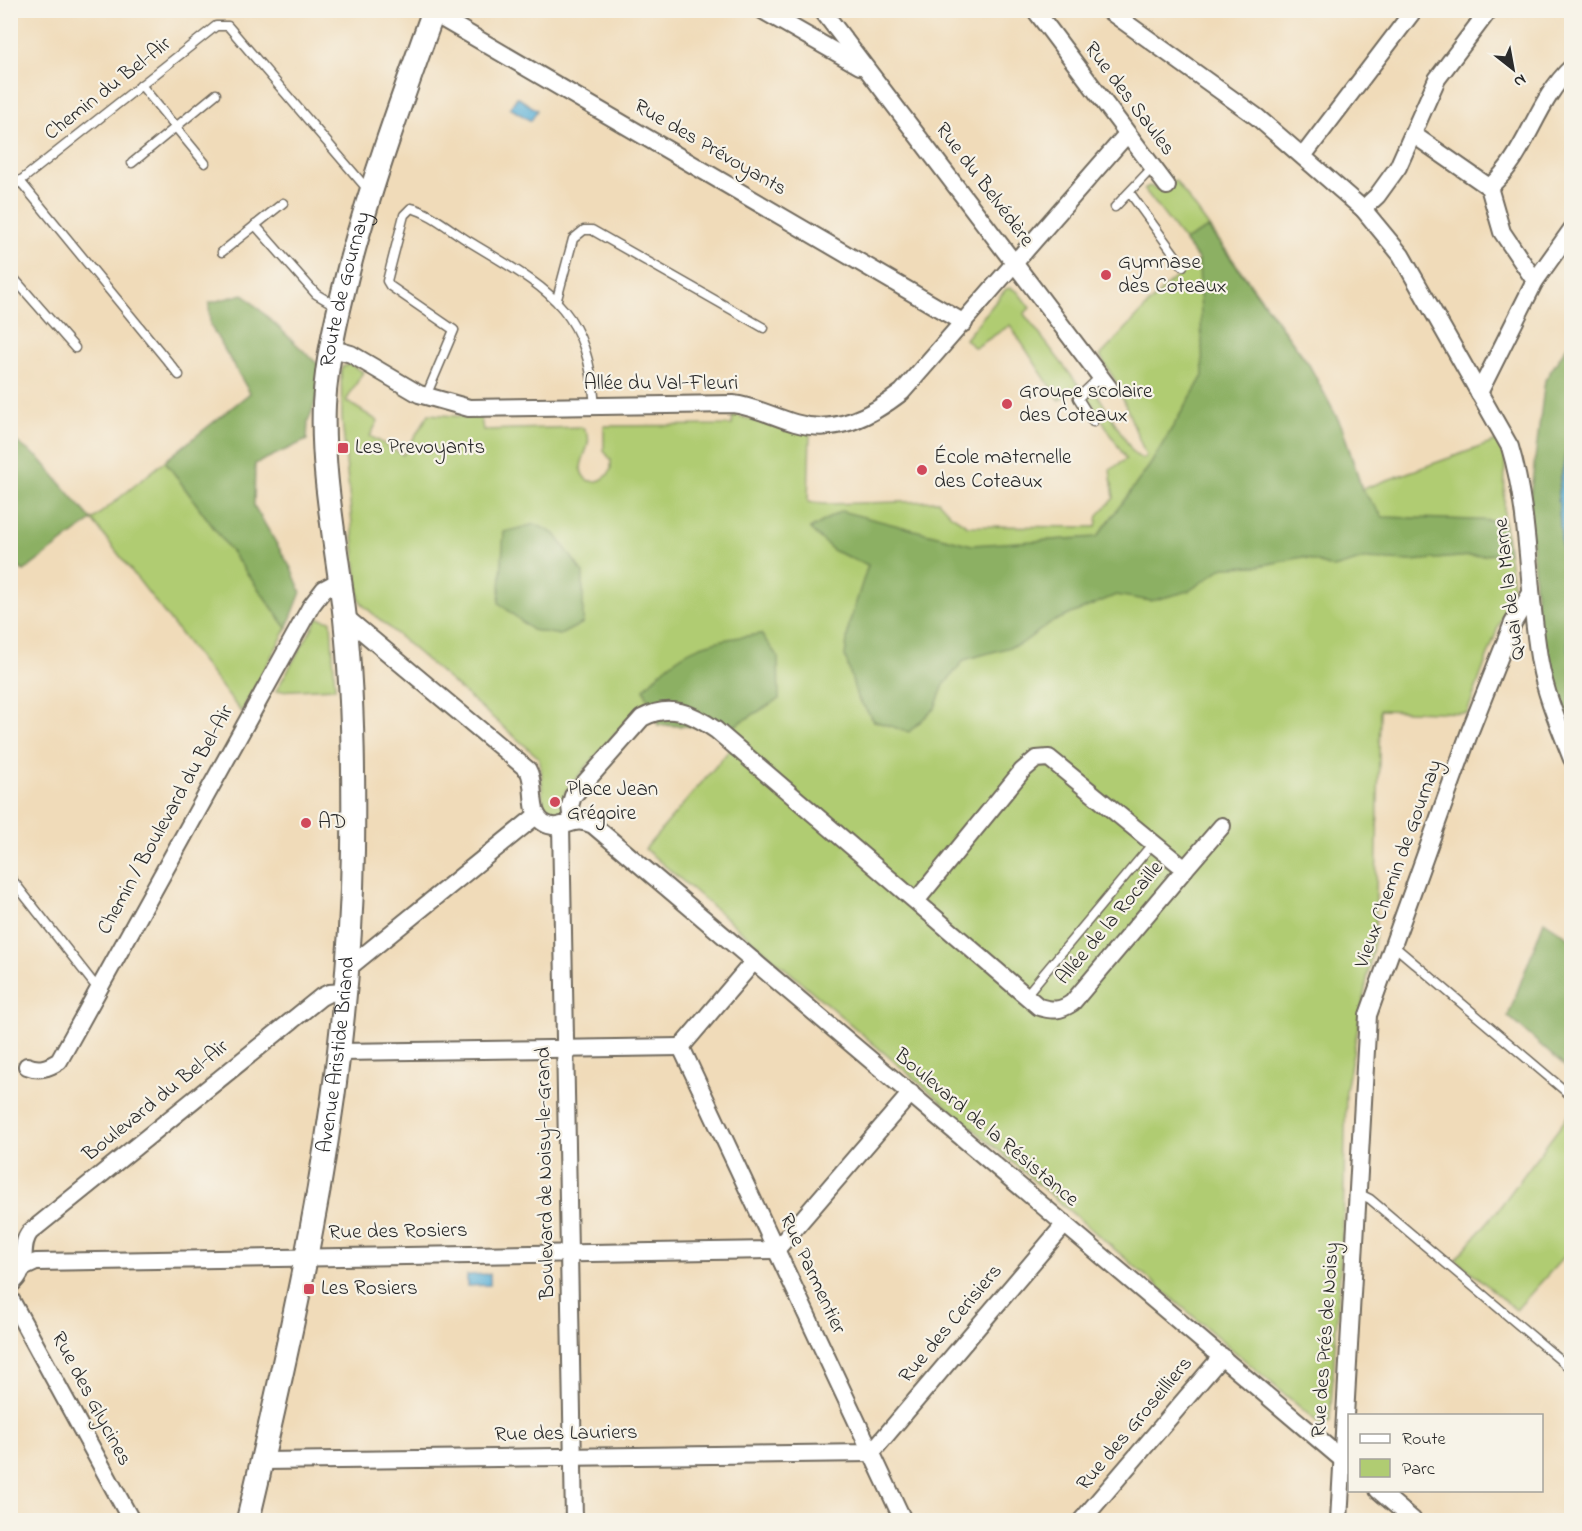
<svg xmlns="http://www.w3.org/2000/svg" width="1582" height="1531" font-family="'Indie Flower',sans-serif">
<rect width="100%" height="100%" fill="#f7f3e8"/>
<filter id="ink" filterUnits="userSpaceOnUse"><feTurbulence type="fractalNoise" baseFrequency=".0167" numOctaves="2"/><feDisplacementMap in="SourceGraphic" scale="12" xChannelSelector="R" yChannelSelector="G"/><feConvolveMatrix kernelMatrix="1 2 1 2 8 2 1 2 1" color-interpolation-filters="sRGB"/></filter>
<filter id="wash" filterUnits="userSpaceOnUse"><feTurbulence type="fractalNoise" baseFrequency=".008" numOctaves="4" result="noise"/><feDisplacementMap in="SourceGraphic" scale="24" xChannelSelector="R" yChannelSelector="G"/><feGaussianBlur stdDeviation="1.35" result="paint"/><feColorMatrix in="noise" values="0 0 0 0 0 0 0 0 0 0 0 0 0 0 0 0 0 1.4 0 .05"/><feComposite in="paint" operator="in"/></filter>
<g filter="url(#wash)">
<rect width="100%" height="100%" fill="#f0dbb9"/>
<g fill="#b0cc72" stroke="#6e7c4e" stroke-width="1.5">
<path d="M1175,180L1308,363L1342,427L1362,489L1497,441L1505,459L1504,521L1513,586L1467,713L1380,710L1375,937L1346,1090L1343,1226L1330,1422L1322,1426L645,849L739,739L702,707L659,701L629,717L566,791L563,799L564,811L554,817C534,805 547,775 538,757L363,605L359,598L342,419L341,371L342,367L350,364L363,372L346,401L378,421L370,436L403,455L429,414L481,418L483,430L581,427C603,442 568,464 587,480C597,484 607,479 611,469V460L604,451V426L732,425L733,414L782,429L810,433L808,502L824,504L938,501L951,515L968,526L1096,527L1098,515L1114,498L1110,470L1126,459L1088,397L1096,392L1134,454L1142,459L1146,456L1116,382L1100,356L1169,283L1199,260L1144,189L1149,186L1161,190Z"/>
<polygon points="1011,288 1018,292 1030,308 1024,314 1080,387 1059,400 1010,325 975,348 965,339 1006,289"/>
<polygon points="165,461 287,628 241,712 92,520"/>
<polygon points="318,618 331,621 335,688 276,691"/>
<polygon points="1571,1112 1571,1249 1516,1310 1456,1259 1497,1211"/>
</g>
<g fill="#8cb064" stroke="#5c6e48" stroke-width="1.5">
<polygon points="1208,228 1308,363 1342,427 1362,490 1383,517 1504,521 1508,553 1411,561 1364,559 1334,568 1303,557 1259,566 1224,567 1189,591 1151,601 1116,595 1050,623 1021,644 964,660 944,685 935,708 909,732 874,721 857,697 845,656 849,624 868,565 834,551 810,529 841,511 972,545 1097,537 1150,465 1203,376 1199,260 1184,241"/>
<polygon points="243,294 326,372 308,422 307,440 255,464 254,506 291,568 301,592 287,628 165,461 250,393 210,325 209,303"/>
<polygon points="1571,340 1571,426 1558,492 1567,634 1571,660 1571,759 1541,665 1529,506 1545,380"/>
<polygon points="11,438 40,459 92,520 24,571 11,563"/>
<polygon points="535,524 555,534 583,573 583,623 560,635 532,630 499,603 504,532"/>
<path d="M761,634L778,657L779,699L731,728L658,725L644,689C683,645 705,642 761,634Z"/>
<polygon points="1544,921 1571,939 1571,1072 1508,1016"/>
</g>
<g fill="#5cb1d8" stroke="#446e82" stroke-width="1.5">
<polygon points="517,97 537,110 531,121 510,108"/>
<polygon points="1571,432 1571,664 1567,634 1558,492"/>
<polygon points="490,1274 490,1285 467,1286 467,1275"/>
</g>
</g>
<g filter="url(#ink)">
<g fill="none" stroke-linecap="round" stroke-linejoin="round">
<g stroke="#70695d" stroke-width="11">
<g id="lane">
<polyline points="141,85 205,163"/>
<polyline points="132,163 216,94"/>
<polyline points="20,181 179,375"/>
<polyline points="10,189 216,26 228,26 368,190"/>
<polyline points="1130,193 1183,266"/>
<polyline points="1115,207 1152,168"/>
<polyline points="255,225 316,294 338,307"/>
<polyline points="222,252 283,203"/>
<polyline points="10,274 75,348"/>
<polyline points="557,299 573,239 584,230 592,230 764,328"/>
<path d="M426,396L454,330L390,286L387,281L404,215L411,208C430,212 453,232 470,242C549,290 587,306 595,406"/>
<polyline points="1093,422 1078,398 1101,376"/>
<polyline points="10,877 98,989"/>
<polyline points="1394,946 1570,1095"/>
<polyline points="1026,995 1153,843"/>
<polyline points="1358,1193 1370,1199 1572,1370"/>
</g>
</g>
<g stroke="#70695d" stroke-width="20">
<g id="street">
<polyline points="762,10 860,66"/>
<polyline points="822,10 1109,388"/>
<polyline points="1035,10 1167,186"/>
<path d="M1108,10L1257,117L1363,209L1401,255L1510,447C1531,517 1527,592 1540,663C1546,696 1560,728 1572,759"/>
<polyline points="433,13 964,323"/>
<polyline points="1414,135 1489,187 1502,232 1535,281"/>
<polyline points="1303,156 1414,10"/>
<path d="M1489,187C1527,156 1535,101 1572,67"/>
<polyline points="1363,209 1377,196 1398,167 1437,79 1489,10"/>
<path d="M330,348L351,354L419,394L469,408L733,404C756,407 774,417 795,423C836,435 871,416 902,392L1127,134"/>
<polyline points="1479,393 1535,281 1572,229"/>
<path d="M344,616L528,770C538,787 525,821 552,826C569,828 573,816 593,825L1350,1466"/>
<path d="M572,821L570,806L573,796L642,718C670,703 692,713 716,730L1039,1007C1053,1011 1060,1011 1072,1003L1185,869L1049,758L1036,759L1022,771L916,901"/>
<polyline points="561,825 574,1520"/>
<polyline points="1185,869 1222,826"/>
<polyline points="347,969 537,815"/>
<polyline points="681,1047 903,1520"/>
<polyline points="681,1047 754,961"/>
<polyline points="340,1052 681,1047"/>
<path d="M27,1066C39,1071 48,1068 59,1061L311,606L324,589L339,581"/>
<polyline points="23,1268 36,1262 776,1250 911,1093"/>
<path d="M10,1285C32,1268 17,1248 30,1232L321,997L329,993L345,992"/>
<polyline points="10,1298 131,1520"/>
<polyline points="263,1461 871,1453 1065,1224"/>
<polyline points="1378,1490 1413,1520"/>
<polyline points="1082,1520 1222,1356"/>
<polyline points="1339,1520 1368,1015 1470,731 1513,623 1531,593"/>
</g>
</g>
<g stroke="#70695d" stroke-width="26">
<g id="secondary">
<path id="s1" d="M248,1520C300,1301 350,1077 353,850C354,774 353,695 345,619C337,547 321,476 324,404C327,354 339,308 351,260C374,175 404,93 434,10"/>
</g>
</g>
<use href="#lane" stroke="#fff" stroke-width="8"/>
<use href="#street" stroke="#fff" stroke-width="16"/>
<use href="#secondary" stroke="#fff" stroke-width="22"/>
</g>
</g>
<g fill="#d1495b" stroke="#f7f3e8" stroke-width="2">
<circle cx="1106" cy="275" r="6"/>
<circle cx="1007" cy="404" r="6"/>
<rect x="337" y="442" width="12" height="12" rx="3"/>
<circle cx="922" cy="470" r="6"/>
<circle cx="555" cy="802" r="6"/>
<circle cx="306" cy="823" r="6"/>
<rect x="303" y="1283" width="12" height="12" rx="3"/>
</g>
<g text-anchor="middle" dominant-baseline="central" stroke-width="4.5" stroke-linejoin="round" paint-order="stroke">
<g font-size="21" fill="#2b2b2b" stroke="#f7f3e8">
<text transform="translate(108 89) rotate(-38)">Chemin du Bel-Air</text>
<text transform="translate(1129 99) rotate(53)">Rue des Saules</text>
<text transform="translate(710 148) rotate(30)">Rue des Prévoyants</text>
<text transform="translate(984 185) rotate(53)">Rue du Belvédère</text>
<text stroke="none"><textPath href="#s1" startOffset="1244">Route de Gournay</textPath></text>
<text x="661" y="384">Allée du Val-Fleuri</text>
<text transform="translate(1510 589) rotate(-97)">Quai de la Marne</text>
<text transform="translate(166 820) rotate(-61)">Chemin / Boulevard du Bel-Air</text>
<text transform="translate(1399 864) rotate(-70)">Vieux Chemin de Gournay</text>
<text transform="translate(1110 923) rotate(-50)">Allée de la Rocaille</text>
<text stroke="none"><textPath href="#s1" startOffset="474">Avenue Aristide Briand</textPath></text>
<text transform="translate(156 1101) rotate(-39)">Boulevard du Bel-Air</text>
<text transform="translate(986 1128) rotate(40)">Boulevard de la Résistance</text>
<text transform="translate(546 1173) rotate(-91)">Boulevard de Noisy-le-Grand</text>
<text transform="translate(398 1232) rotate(-1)">Rue des Rosiers</text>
<text transform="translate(812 1274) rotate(65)">Rue Parmentier</text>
<text transform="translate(951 1324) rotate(-50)">Rue des Cerisiers</text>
<text transform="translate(1326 1340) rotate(-86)">Rue des Prés de Noisy</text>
<text transform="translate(91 1399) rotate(62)">Rue des Glycines</text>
<text transform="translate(1135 1424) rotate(-50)">Rue des Groseilliers</text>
<text transform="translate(566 1434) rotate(-1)">Rue des Lauriers</text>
</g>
<g font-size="21" fill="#2b2b2b" stroke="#f7f3e8" text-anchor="start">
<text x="1118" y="263">Gymnase<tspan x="1118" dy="24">des Coteaux</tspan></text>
<text x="1019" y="392">Groupe scolaire<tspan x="1019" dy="24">des Coteaux</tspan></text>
<text x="355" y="448">Les Prevoyants</text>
<text x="934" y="458">École maternelle<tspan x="934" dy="24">des Coteaux</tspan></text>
<text x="567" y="790">Place Jean<tspan x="567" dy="24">Grégoire</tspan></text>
<text x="318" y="823">AD</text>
<text x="321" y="1289">Les Rosiers</text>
</g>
</g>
<rect width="1582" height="1531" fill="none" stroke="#f7f3e8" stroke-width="36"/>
<rect x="1348" y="1414" width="195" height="78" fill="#f7f3e8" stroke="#a5a39c" stroke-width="1.5"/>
<rect x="1360" y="1434" width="30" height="9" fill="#ffffff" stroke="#a5a39c" stroke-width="1.5"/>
<text x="1402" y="1444" font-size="18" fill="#2b2b2b">Route</text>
<rect x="1360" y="1459" width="30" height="18" fill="#b0cc72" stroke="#a5a39c" stroke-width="1.5"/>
<text x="1402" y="1474" font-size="18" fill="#2b2b2b">Parc</text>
<g transform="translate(1513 69) rotate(149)" stroke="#f7f3e8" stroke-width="4.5" paint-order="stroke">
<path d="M0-4.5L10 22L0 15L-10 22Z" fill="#2b2b2b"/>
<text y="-9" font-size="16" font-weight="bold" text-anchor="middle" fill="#2b2b2b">N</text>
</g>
</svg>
